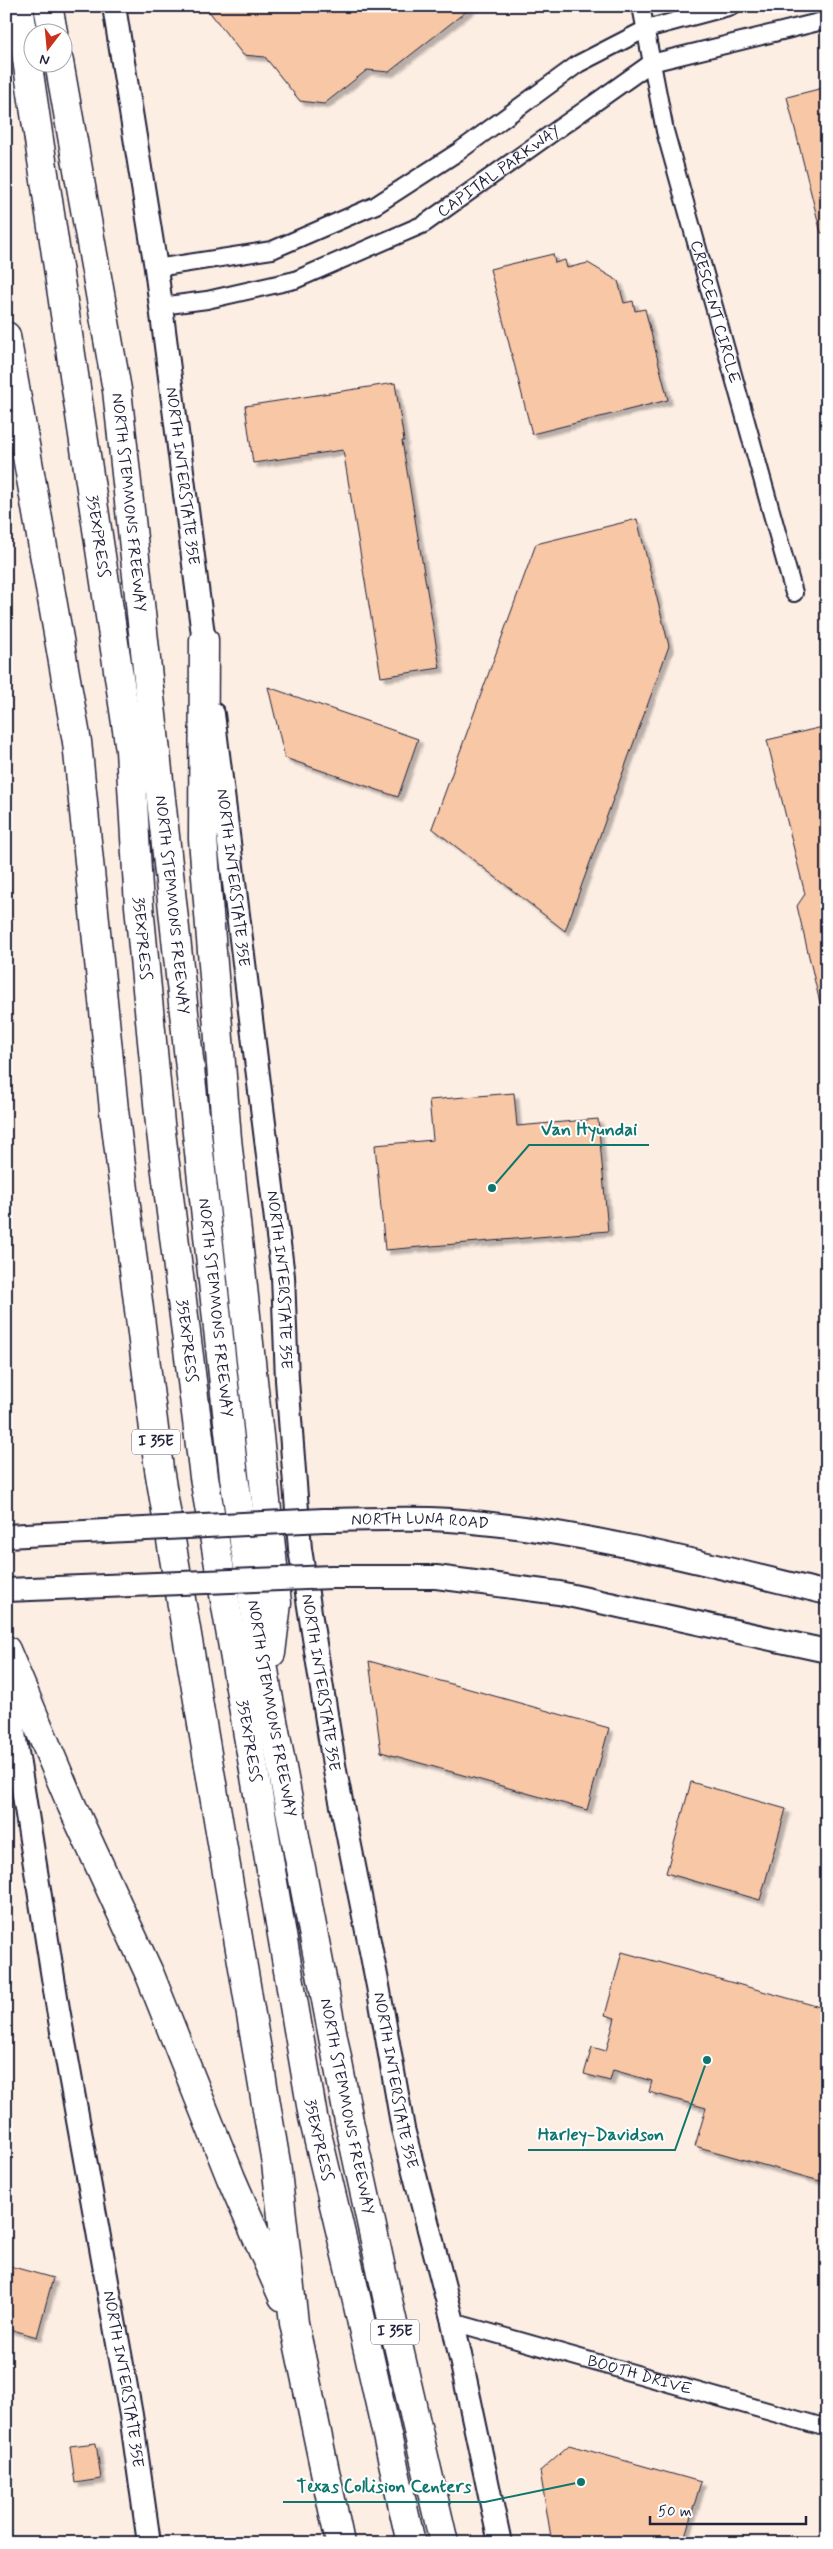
<svg xmlns="http://www.w3.org/2000/svg" width="833" height="2549" font-family="Mynerve,sans-serif">
<defs>
<filter id="shadow"><feDropShadow dx="4.5" dy="4.5" stdDeviation="1" flood-color="#0004"/></filter>
</defs>
<rect width="100%" height="100%" fill="#fdeee4"/>
<filter id="ink" filterUnits="userSpaceOnUse"><feTurbulence type="fractalNoise" baseFrequency=".02" numOctaves="2"/><feDisplacementMap in="SourceGraphic" scale="10" xChannelSelector="R" yChannelSelector="G"/><feConvolveMatrix kernelMatrix="1 2 1 2 8 2 1 2 1" color-interpolation-filters="sRGB"/></filter>
<g filter="url(#ink)">
<g fill="#f7c7a6" stroke="#22223b" filter="url(#shadow)">
<polygon points="205,6 473,6 389,72 367,70 324,104 300,101 265,57 243,55"/>
<polygon points="827,87 827,232 821,233 787,97"/>
<polygon points="553,254 555,263 565,260 567,268 588,263 618,281 624,303 633,301 635,311 645,309 668,400 532,434 490,269"/>
<polygon points="395,383 404,441 402,441 440,668 381,677 343,450 253,463 245,406"/>
<polygon points="637,519 669,646 565,931 432,828 536,544"/>
<polygon points="268,687 418,739 398,797 285,758"/>
<polygon points="827,726 827,1003 820,1003 797,906 805,894 767,740"/>
<polygon points="514,1093 517,1126 598,1119 608,1231 385,1250 375,1145 433,1140 429,1100"/>
<polygon points="369,1661 609,1728 587,1810 381,1752"/>
<polygon points="691,1782 786,1809 760,1900 666,1873"/>
<polygon points="622,1952 827,2009 827,2156 820,2181 695,2146 706,2108 649,2092 652,2081 613,2070 610,2081 584,2074 592,2047 606,2051 615,2018 605,2015"/>
<polygon points="6,2265 53,2278 37,2337 6,2328"/>
<polygon points="96,2443 101,2479 75,2483 70,2446"/>
<polygon points="569,2445 701,2482 683,2543 552,2543 540,2471"/>
</g>
<g fill="none" stroke-linecap="round" stroke-linejoin="round">
<g stroke="#22223b" stroke-width="20">
<g id="minor">
<path id="s1" d="M641,6L665,131L794,593"/>
<polyline points="156,268 272,250 376,205 458,152 578,64 646,29 732,6"/>
<path id="s2" d="M161,306L207,300L295,280L424,224L651,63L827,20"/>
<path id="s3" d="M453,2322L827,2428"/>
</g>
</g>
<g stroke="#22223b" stroke-width="26">
<g id="secondary">
<path id="s4" d="M114,6L156,268L206,658"/>
<path id="s5" d="M213,714L283,1276L287,1380L300,1549L335,1771L378,1986L403,2129L453,2322L500,2543"/>
<path id="s6" d="M324,1520C366,1520 408,1517 449,1520C577,1529 703,1563 827,1593"/>
<polyline points="332,1577 436,1577 559,1593 827,1651"/>
<path id="s7" d="M6,1683L58,2009L131,2415L149,2543"/>
</g>
</g>
<g stroke="#22223b" stroke-width="31">
<g id="motorway">
<path id="s8" d="M19,6L130,750L139,906L160,1124L204,1477L313,2117L356,2297L411,2543"/>
<polyline points="48,6 53,32"/>
<path id="s9" d="M59,62L117,390L234,1477L267,1689L349,2121L392,2319L444,2543"/>
<polyline points="6,336 77,742 114,1110 159,1469 276,2163 294,2323 340,2543"/>
<polyline points="204,640 203,839 227,1139 277,1603 271,1653"/>
<polyline points="6,1650 72,1806 150,1975 231,2178 283,2297"/>
</g>
</g>
<use href="#minor" stroke="#fff" stroke-width="16"/>
<use href="#secondary" stroke="#fff" stroke-width="22"/>
<use href="#motorway" stroke="#fff" stroke-width="28"/>
<g stroke="#22223b" stroke-width="26" stroke-linecap="butt">
<g id="secondary-bridge">
<polyline points="6,1536 324,1520"/>
<polyline points="6,1590 332,1577"/>
</g>
</g>
<use href="#secondary-bridge" stroke="#fff" stroke-width="22"/>
</g>
</g>
<g text-anchor="middle" dominant-baseline="central" stroke-width="4" stroke-linejoin="round" paint-order="stroke">
<g fill="#fff" stroke="#646476" stroke-width="1">
<rect x="132" y="1429.5" width="48" height="25" rx="4"/>
<rect x="371" y="2319.5" width="48" height="25" rx="4"/>
</g>
<g font-size="15" font-weight="bold" fill="#22223b">
<text x="156" y="1442">I 35E</text>
<text x="395" y="2332">I 35E</text>
</g>
<g font-size="16" fill="#22223b" stroke="#fff">
<text stroke="none"><textPath href="#s2" startOffset="369">CAPITAL PARKWAY</textPath></text>
<text stroke="none"><textPath href="#s1" startOffset="315">CRESCENT CIRCLE</textPath></text>
<text stroke="none"><textPath href="#s4" startOffset="475">NORTH INTERSTATE 35E</textPath></text>
<text stroke="none"><textPath href="#s9" startOffset="446">NORTH STEMMONS FREEWAY</textPath></text>
<text stroke="none"><textPath href="#s8" startOffset="536">35EXPRESS</textPath></text>
<text stroke="none"><textPath href="#s5" startOffset="165">NORTH INTERSTATE 35E</textPath></text>
<text stroke="none"><textPath href="#s9" startOffset="851">NORTH STEMMONS FREEWAY</textPath></text>
<text stroke="none"><textPath href="#s8" startOffset="941">35EXPRESS</textPath></text>
<text stroke="none"><textPath href="#s5" startOffset="570">NORTH INTERSTATE 35E</textPath></text>
<text stroke="none"><textPath href="#s9" startOffset="1256">NORTH STEMMONS FREEWAY</textPath></text>
<text stroke="none"><textPath href="#s8" startOffset="1346">35EXPRESS</textPath></text>
<text stroke="none"><textPath href="#s6" startOffset="96">NORTH LUNA ROAD</textPath></text>
<text stroke="none"><textPath href="#s5" startOffset="975">NORTH INTERSTATE 35E</textPath></text>
<text stroke="none"><textPath href="#s9" startOffset="1661">NORTH STEMMONS FREEWAY</textPath></text>
<text stroke="none"><textPath href="#s8" startOffset="1751">35EXPRESS</textPath></text>
<text stroke="none"><textPath href="#s5" startOffset="1380">NORTH INTERSTATE 35E</textPath></text>
<text stroke="none"><textPath href="#s9" startOffset="2066">NORTH STEMMONS FREEWAY</textPath></text>
<text stroke="none"><textPath href="#s8" startOffset="2156">35EXPRESS</textPath></text>
<text stroke="none"><textPath href="#s3" startOffset="194">BOOTH DRIVE</textPath></text>
<text stroke="none"><textPath href="#s7" startOffset="706">NORTH INTERSTATE 35E</textPath></text>
</g>
</g>
<path fill="none" stroke="#0f766e" stroke-width="2" d="M492 1188L529 1145H649M707 2060L675 2150H528M581 2482L485 2502H283"/>
<g fill="#0f766e" stroke="#fff" stroke-width="2">
<circle cx="492" cy="1188" r="5"/>
<circle cx="707" cy="2060" r="5"/>
<circle cx="581" cy="2482" r="5"/>
</g>
<g font-size="18" text-anchor="middle" font-weight="bold" fill="#0f766e" stroke="#fff" stroke-width="4" stroke-linejoin="round" paint-order="stroke">
<text x="589" y="1135">Van Hyundai</text>
<text x="601" y="2140">Harley-Davidson</text>
<text x="384" y="2492">Texas Collision Centers</text>
</g>
<rect width="833" height="2549" fill="none" stroke="#fff" stroke-width="25"/>
<rect x="12" y="12" width="808" height="2524" fill="none" stroke="#22223b" stroke-width="2" filter="url(#ink)"/>
<g transform="translate(48 48) rotate(196)"><circle r="24" fill="#ffffff" stroke="#a7a7b1"/>
<path d="M0-4L9 19L0 12L-9 19Z" fill="#c8321e"/>
<text y="-8" font-size="14" font-weight="bold" text-anchor="middle" fill="#22223b">N</text>
</g>
<path d="M650 2516v8h156v-8" fill="none" stroke="#22223b" stroke-width="2.5"/>
<text x="658" y="2516" font-size="15" fill="#22223b" stroke="#ffffff" stroke-width="4" paint-order="stroke">50 m</text>
</svg>
